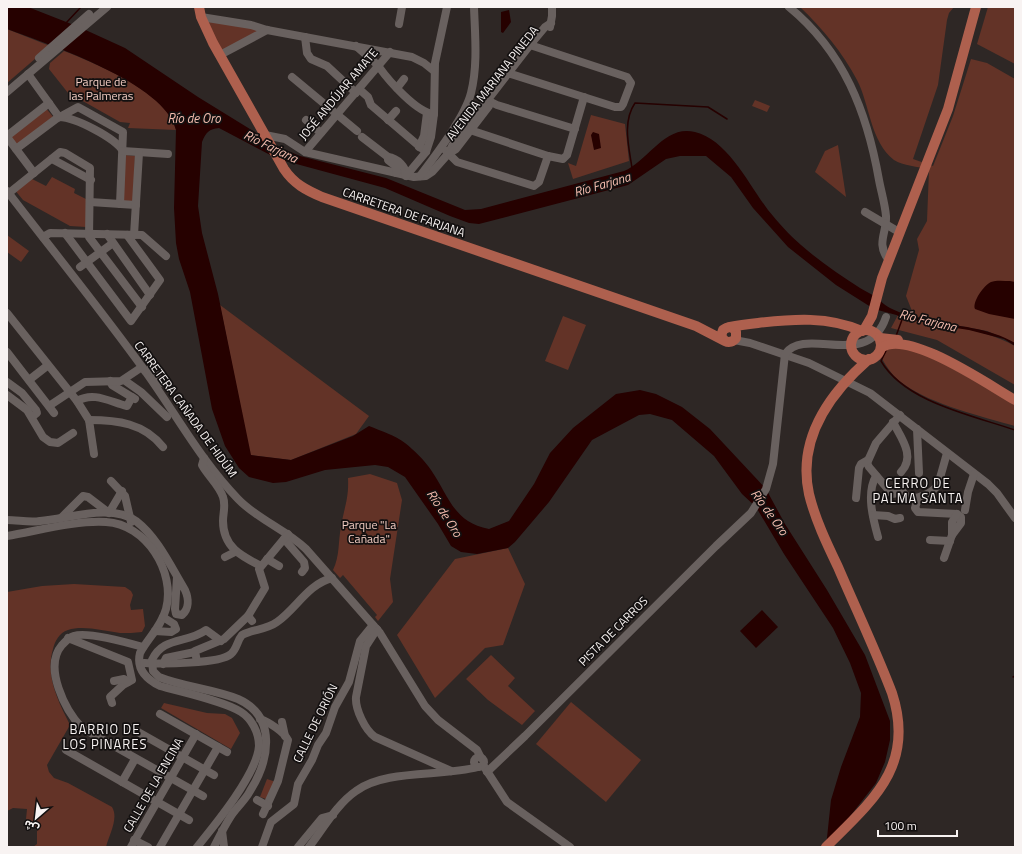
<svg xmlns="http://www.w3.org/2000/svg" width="1022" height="854" font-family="'Titillium Web','Noto Sans Arabic',sans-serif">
<rect width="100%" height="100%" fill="#2e2725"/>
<g fill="#633327">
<path d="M800,7H954L949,13L947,20L938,85L913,159L933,166L953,116L971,59L987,63L1015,79V343L987,331L928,320L918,317L912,311L906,296L919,250L917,239L927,221L929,170C918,166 903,166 894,160C870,141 870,105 857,80C843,53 822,28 800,7Z"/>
<polygon points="988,7 1015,7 1015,64 977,44"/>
<polygon points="202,17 262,30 221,51"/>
<polygon points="7,29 50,46 7,83"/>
<path d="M64,51C97,64 168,93 176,130L128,128L130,123L120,122L81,100L72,98L49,69L50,63Z"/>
<polygon points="755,100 770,106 767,112 752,106"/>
<polygon points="45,107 54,118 18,148 10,137"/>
<polygon points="591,115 625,124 629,161 573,179 568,163 576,166"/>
<polygon points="838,145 846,197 815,172 825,151"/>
<polygon points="125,155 135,156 133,203 123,202"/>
<polygon points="52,177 75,189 74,193 86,199 86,227 70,226 23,200 14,189 30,178 46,186"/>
<polygon points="7,235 29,251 21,262 7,252"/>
<polygon points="220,305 369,416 356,434 291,460 250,455"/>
<path d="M898,315C936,326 980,326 1015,346V385L937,340L891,328Z"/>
<polygon points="563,316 586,325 568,370 545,361"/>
<path d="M890,346L925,353L1015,403V426C983,417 931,404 905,385C894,378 887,368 881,357L883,350Z"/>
<path d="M370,474L397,483L402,500L390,579L393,602L378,621L375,617L377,615L343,575L340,578L333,570C340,556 338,541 341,527C344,507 349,500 348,478Z"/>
<polygon points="508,548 525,584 503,645 485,648 435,698 397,635 455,559"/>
<path d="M74,584L125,587L131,591L133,595L130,605L131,610L143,609L145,626L142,632C135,633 127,633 120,633C104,631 83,625 68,630C59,633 55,641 53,649C45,676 58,701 70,725L47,765L49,772L54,778L68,783L112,807C119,818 109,835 106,847H33L37,844V829L26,819L27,809L13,808L7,811V592L42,586Z"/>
<polygon points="491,655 515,678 508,686 535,711 522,725 488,700 466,679"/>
<polygon points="571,702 641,760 606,802 536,744"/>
<polygon points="164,703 207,713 225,714 232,718 240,733 231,749 161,708"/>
<polygon points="267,779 276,782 269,800 260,797"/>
</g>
<g fill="#260100">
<path d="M7,7H28L79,27L125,48L198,97L281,148L300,156L386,178L465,210L481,209L624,171C648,161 665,124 695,132C728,140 749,185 768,210C778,222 789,235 801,245C819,261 840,275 860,288C865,291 871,294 876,297C881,301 884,305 890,308C901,314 916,317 928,320C958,327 988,327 1015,343V346L1004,339L969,330L930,324L874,309L836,285L788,247L753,208L731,177L706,156H680L666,159L628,185L479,224L469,223L450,216L385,188L278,159L219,128C209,129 206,132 202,142L198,206L202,233L218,294L251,455L291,460L353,436L369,426C381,431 395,435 405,443C414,450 425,461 431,470C449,496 453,522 489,529L509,521L534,484L550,453L573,428L616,394L640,390L656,394L682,407L710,429L766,489L785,524L827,590L865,655L890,721V740L885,762L876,783L826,847L831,800L841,767L860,717L861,693L850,663L833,628L784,554L756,507L742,494L714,456L672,420L650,414L639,415L592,440L549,502L515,542L508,548L477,554L461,552L451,546L438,524L405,477L388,467L375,465L325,470L286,482L273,483L249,477L239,468L225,446L212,409L190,292L179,259L176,243L174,208L176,130C165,83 50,45 7,29Z"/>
<polygon points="509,10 511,22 503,33 501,32 501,12"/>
<polygon points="593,132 599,134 601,148 594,150 591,135"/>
<path d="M1010,281L1015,282V319L989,314L975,309C972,302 984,285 991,282C996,280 1004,281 1010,281Z"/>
<polygon points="762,610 778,627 756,648 740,631"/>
</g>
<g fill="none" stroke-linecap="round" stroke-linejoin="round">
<g stroke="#260100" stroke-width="1.5">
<polyline points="66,23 81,7"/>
<path d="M632,168C629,147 622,122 635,103L708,107L727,119"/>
<polyline points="898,315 944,326"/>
<polyline points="896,336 903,317"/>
<path d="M886,351L881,361C905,402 971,415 1015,430"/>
<polyline points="1013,677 1015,676"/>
</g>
<g stroke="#69615f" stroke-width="8">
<path d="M789,7C844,52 867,112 879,180C881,191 885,204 886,216C887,233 876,243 888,259"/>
<polyline points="201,17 251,25 267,30 412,57 424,63 434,71"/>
<polyline points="399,24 402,7"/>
<polyline points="550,27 552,16 552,7"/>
<polyline points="305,37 307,53 311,59 327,66 356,93"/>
<path d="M356,46C363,53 373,59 379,67C389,81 417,113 434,114"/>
<polyline points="220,55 267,30"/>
<polyline points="39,58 89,14"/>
<polyline points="508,73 615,107 621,107 623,104 631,83 627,77 530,45"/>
<polyline points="28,74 59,117"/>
<polyline points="292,77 357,131"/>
<polyline points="397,88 404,79"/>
<polyline points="359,89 368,97 371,105 426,152"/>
<polyline points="7,92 107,7"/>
<polyline points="487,100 497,105 575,129"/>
<path d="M59,117C75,117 115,138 123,151"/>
<polyline points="306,120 321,133"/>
<polyline points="388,120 396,111"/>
<polyline points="467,129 548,156 563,159 567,155 584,97"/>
<polyline points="265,135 285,139 305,152 414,177 426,176 432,172 448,154 452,146 530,45 545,27 551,23"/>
<polyline points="7,136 49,103"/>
<polyline points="7,137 34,173"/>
<polyline points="362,137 388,157"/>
<polyline points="419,147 424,136 427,113"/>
<polyline points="16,149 56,119 78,107 123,132 120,204"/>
<polyline points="123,151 168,154"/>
<polyline points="446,151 457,162 534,186 539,182 548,156"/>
<polyline points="305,152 390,52"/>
<polyline points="448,154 456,149 489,106"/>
<polyline points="52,159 91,180"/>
<path d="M396,173L397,167L388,160V157C397,158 407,167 406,176"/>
<polyline points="406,176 426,152 431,137 434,114 435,63 447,7"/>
<path d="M420,176C435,156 465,117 471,93C478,65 475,35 474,7"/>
<path d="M7,191C53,251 101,310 145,371C176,414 201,461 238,499C257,519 285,529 306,549L380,633L425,706L438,720L477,750L481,758"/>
<polyline points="9,193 60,152 65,153 90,168 89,237 142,307"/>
<polyline points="90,202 136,205"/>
<polyline points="865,212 899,232"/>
<polyline points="65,233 131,321 160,280 127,235"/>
<polyline points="107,234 150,295"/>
<polyline points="134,235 139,153"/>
<polyline points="43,237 50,233 142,235 166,256"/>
<polyline points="80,267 113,243"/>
<polyline points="7,313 77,401 89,420 94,454"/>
<polyline points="734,340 750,343 809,363 870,393 988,484 997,493 1015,518"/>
<polyline points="7,352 54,413"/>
<polyline points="145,371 152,369 162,383"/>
<polyline points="29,380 47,366"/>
<polyline points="124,380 141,392 167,417"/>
<polyline points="110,381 112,385 135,399"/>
<polyline points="7,382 22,393 36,410 37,413 32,417"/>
<polyline points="7,395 27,410 43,437 50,442 58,443 73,433"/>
<path d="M77,401C94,391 110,402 127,406L132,397"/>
<polyline points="49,406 85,382 121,381 142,367"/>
<path d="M900,415L876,443L867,463L869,467L892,494L903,492L908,498C919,499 931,494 938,485L947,453"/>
<path d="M89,420C117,420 144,423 163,447"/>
<path d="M893,422C901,438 916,456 901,472"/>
<polyline points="917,429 919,473"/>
<path d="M204,458L202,465C208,476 219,485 223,497C226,505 223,513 223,521C223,547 241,556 261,566"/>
<path d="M876,476C866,493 873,519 878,537"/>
<polyline points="111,481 125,496 131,522"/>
<polyline points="856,498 859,468 861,464 868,460"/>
<polyline points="918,498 915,508 918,512 957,514 961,517 961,523 952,535 944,558"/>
<polyline points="965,510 968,492 974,474"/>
<polyline points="873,515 888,516 895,519 900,518"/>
<polyline points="61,518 83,496 88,497 109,513 122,491"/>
<path d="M7,520C18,520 30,523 40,521C68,519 111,503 136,521C158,538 171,567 185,590C189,599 189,609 182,615L176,614L175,609L177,577"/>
<polyline points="952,535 952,522 957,514"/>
<path d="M7,536C37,531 77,520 106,522C146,524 176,572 166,609C161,627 148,638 140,653C136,669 146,679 160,686C181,692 224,701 241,712C252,719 259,733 259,746C257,774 215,825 197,847"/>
<polyline points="284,539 304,562 305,568 302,572"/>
<polyline points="930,540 950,541"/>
<polyline points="225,557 235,552"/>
<polyline points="267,559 279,566"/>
<polyline points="252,621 248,616 265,588 259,569 288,534"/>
<path d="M377,629L366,646L356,697C355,709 365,730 375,737L451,771"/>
<polyline points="155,631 171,632 176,629 174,624 163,617"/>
<polyline points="68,638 128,662 132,680 123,685 110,697 112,703"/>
<path d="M143,647C129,643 87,631 74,636C69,637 66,641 62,645C43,667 65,710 82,728L203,796"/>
<polyline points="197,662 195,651 224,639 249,615"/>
<path d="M144,663C161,664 220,664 231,654C237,649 237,641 242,635C253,629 266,630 277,622C296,609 308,584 332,578"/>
<polyline points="163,664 166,658 195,652"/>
<polyline points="114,681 124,679 128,682"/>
<polyline points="160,714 227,752"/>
<path d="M260,719C269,722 284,732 288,740L278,781L263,814"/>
<polyline points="282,722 285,736"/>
<polyline points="131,728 214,775"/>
<polyline points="66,750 189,820"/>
<circle cx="479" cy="762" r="5"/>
<polyline points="483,765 507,802 570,847"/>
<path d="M487,772L525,736L716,546L751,513L766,489L773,464L785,354C806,325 868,371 886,317"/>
<polyline points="122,782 135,759"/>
<polyline points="257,800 268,806"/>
<polyline points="222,831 224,847"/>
<polyline points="134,840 148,847"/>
<polyline points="131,847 196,734"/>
<polyline points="160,847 218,747"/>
<path d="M214,847C220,835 226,823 233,813C239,805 246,799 250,791C269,761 278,717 238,699C213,689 184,687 159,677L153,671L152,660C163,636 187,644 206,630L221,641"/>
<polyline points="262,847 271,822 294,804 298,784 312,760 318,745 326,733 335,707 349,682 360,641 373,625"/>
<polyline points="298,847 322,818 333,815"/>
<path d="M309,847C323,829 337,804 356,791C385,769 442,777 478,767"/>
</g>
<g stroke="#ae604e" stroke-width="10">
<path d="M199,7L201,17L213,43L284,169C294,184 306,190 322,197L696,326L725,341C729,343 733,342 736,338V332C733,326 728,326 723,330L721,336L725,341"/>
<path d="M730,327C740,325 749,324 758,323C793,319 828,316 862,331"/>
<polyline points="864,330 872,316 882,278 948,109 976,7"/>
<circle cx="866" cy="345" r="15"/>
<polyline points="880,338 898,340"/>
<path d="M881,348C907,328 990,386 1015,400"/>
<path d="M826,847C872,801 916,766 892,693C876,651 856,609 838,567C827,544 815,519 809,494C797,439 830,393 869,359"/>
</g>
</g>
<g text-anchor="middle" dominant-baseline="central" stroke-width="3.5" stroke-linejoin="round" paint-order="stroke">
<g font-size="12" fill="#f2ccc2" stroke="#131010">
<text x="101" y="81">Parque de<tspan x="101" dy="14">las Palmeras</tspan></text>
<text x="369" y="524">Parque "La<tspan x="369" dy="14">Cañada"</tspan></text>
</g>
<g font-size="12" fill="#f8f3f2" stroke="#131010">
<text transform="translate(492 83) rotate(-52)">AVENIDA MARIANA PINEDA</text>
<text transform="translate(338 94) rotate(-50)">JOSÉ ANDÚJAR AMATE</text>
<text transform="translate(404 212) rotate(19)">CARRETERA DE FARJANA</text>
<text transform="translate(186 409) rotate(54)">CARRETERA CAÑADA DE HIDÚM</text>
<text transform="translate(613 631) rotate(-45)">PISTA DE CARROS</text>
<text transform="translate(315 723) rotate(-64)">CALLE DE ORIÓN</text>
<text transform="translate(153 785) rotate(-60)">CALLE DE LA ENCINA</text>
</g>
<g font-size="13" font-style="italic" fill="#f5bdaf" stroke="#131010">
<text x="194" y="118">Río de Oro</text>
<text transform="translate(271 146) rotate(26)">Río Farjana</text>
<text transform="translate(602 184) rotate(-16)">Río Farjana</text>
<text transform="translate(928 320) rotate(14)">Río Farjana</text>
<text transform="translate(770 512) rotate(54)">Río de Oro</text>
<text transform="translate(445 513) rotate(57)">Río de Oro</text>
</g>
<g font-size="13" letter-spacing="1" fill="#f8f3f2" stroke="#131010">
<text x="918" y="483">CERRO DE<tspan x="918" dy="15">PALMA SANTA</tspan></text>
<text x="105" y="729">BARRIO DE<tspan x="105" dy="15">LOS PINARES</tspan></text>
</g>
</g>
<rect width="1022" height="854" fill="none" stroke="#f8f3f2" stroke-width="16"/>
<g transform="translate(36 818) rotate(208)" stroke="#131010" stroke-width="3" paint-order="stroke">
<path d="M0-3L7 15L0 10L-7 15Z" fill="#f8f3f2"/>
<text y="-6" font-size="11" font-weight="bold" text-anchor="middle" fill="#f8f3f2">ش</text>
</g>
<path d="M878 830v6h79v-6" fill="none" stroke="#f8f3f2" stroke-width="2"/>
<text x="884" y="830" font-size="12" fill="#f8f3f2" stroke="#131010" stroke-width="3" paint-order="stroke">100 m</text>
</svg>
